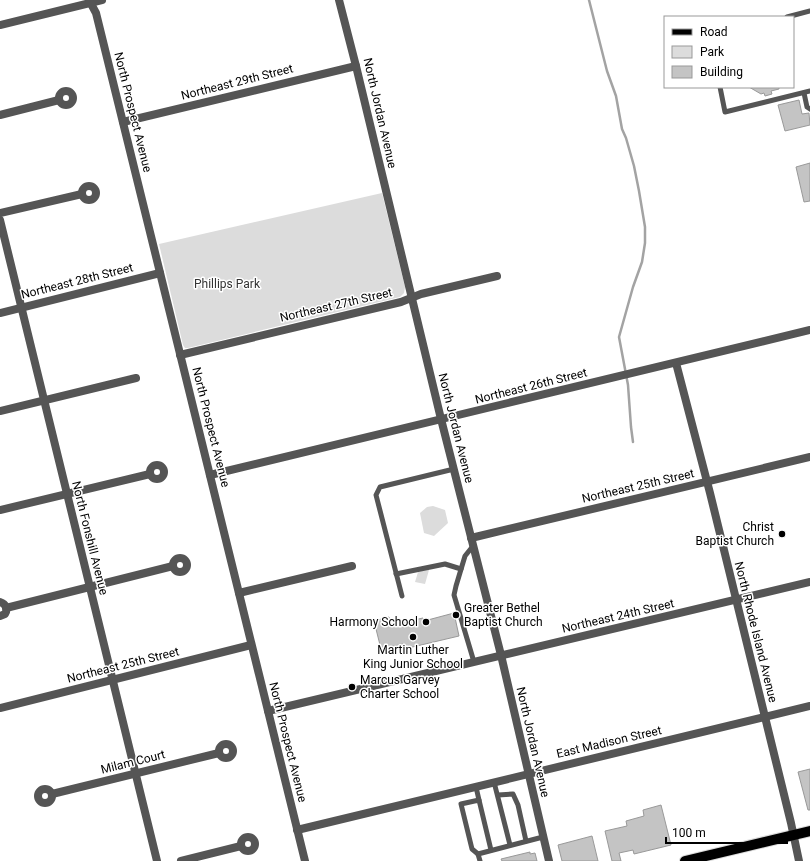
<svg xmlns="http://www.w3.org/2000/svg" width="810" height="861" font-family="Roboto,sans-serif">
<rect width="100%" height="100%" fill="#fff"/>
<g fill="#dcdcdc">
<polygon points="382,193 405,287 404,293 400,297 188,348 185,348 183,345 159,244"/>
<polygon points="433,506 445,510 448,523 434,536 424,533 420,513 427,507"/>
<polygon points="419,569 429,570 425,584 415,582"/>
</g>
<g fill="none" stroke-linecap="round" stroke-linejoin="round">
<polyline stroke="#a3a3a3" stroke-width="2.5" points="589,0 607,71 616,96 622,129 626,138 634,166 639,191 645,227 645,243 642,262 633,287 619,337 628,385 631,427 633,442"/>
</g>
<g fill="#c4c4c4" stroke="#999">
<polygon points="749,87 779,87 779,89 771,91 772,94 765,96 764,93 761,94"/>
<polygon points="799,100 802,114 809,113 810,125 785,131 778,105"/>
<polygon points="810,163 810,201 804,202 796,167"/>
<polygon points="454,613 459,636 404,649 403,644 381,649 374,621 389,617 391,625 423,618 424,621"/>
<polygon points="810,769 810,810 808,810 798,772"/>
<polygon points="661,805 671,845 634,854 633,850 619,853 621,861 612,861 605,831 627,826 626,821 644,816 643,810"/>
<polygon points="592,836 598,861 562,861 558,845"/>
<polygon points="530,852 530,854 535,853 537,861 502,861 501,859"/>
</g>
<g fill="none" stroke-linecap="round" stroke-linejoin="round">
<g stroke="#dbdbdb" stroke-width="12">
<polyline id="primary" points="685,861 810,831"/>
</g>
<g stroke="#555" stroke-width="5">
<polyline points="787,17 810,11"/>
<polyline points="720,87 725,112 810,91"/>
<polyline points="804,93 807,107 810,109"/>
<polyline points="473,546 465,556 456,586 454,595 474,662"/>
<polyline points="396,574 445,564 461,569"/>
<polyline points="402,596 376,495 380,487 454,469"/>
<polyline points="494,782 510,845"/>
<polyline points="476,787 479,800"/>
<polyline points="498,795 513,794 518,805 526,841"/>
<polyline points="478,854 472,849 461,804 479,800 491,850"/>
<polyline points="480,861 478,854 543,837"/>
</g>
<g stroke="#555" stroke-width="8">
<polyline points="339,0 356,66 441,419 501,655"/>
<polyline points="0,25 102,0"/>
<circle cx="66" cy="98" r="7"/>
<polyline points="0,115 59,100"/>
<polyline points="123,122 356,66"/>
<circle cx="89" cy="193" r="7"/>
<polyline points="0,213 82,194"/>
<polyline points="0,220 157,861"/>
<polyline points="0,313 160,273"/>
<polyline points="180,355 401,302 421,294 497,276"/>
<polyline points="676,363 710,493 791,823 799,861"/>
<polyline points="0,411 136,378"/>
<circle cx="157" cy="472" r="7"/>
<polyline points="210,475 810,330"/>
<polyline points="0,510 150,474"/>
<polyline points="471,538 810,457"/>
<circle cx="180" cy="565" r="7"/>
<polyline points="239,593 352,566"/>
<path d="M0,602C6,604 8,609 5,614L0,616"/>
<polyline points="6,608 173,566"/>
<polyline points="0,708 251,645"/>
<polyline points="268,711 810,582"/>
<circle cx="226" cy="751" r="7"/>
<circle cx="45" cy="796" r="7"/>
<polyline points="52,794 219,753"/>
<polyline points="297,830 810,706"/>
<circle cx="248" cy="844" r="7"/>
<polyline points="181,861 241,846"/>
</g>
<g stroke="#555" stroke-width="8">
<polyline points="89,0 96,13 305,861"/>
<polyline points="501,655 549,861"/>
</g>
<use href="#primary" stroke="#000" stroke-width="10"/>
</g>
<g fill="#000" stroke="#fff" stroke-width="1.5">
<circle cx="782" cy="534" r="4"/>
<circle cx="456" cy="615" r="4"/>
<circle cx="426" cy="622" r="4"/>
<circle cx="413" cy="637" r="4"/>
<circle cx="352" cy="687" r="4"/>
</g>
<g text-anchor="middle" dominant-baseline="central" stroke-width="3" stroke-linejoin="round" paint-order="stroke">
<g font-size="12" fill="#000" stroke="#fff">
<text transform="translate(237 82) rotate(-14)">Northeast 29th Street</text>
<text transform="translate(133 112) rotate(76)">North Prospect Avenue</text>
<text transform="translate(380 113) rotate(77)">North Jordan Avenue</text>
<text transform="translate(77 281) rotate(-14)">Northeast 28th Street</text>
<text transform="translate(336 305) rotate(-13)">Northeast 27th Street</text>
<text transform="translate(531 386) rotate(-14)">Northeast 26th Street</text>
<text transform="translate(211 427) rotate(76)">North Prospect Avenue</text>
<text transform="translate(456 428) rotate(76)">North Jordan Avenue</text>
<text transform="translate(638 486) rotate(-13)">Northeast 25th Street</text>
<text transform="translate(90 538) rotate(76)">North Fonshill Avenue</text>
<text transform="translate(618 616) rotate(-13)">Northeast 24th Street</text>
<text transform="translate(756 632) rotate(76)">North Rhode Island Avenue</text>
<text transform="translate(123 665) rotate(-14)">Northeast 25th Street</text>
<text transform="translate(288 742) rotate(76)">North Prospect Avenue</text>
<text transform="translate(533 742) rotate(77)">North Jordan Avenue</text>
<text transform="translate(609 742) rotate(-13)">East Madison Street</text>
<text transform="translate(133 762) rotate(-14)">Milam Court</text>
</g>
<g font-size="12" fill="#333" stroke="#fff">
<text x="227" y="284">Phillips Park</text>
</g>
<g font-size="12" fill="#000" stroke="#fff" text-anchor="end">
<text x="774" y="527">Christ<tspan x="774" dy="14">Baptist Church</tspan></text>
<text x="464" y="608" text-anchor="start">Greater Bethel<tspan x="464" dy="14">Baptist Church</tspan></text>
<text x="418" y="622">Harmony School</text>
<text x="413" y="650" text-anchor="middle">Martin Luther<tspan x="413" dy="14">King Junior School</tspan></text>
<text x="360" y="680" text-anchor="start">Marcus Garvey<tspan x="360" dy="14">Charter School</tspan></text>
</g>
</g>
<rect x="664" y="16" width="130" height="72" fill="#ffffff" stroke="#999999"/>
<rect x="672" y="29" width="20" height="6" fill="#000000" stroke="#999999"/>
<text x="700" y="36" font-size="12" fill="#000000">Road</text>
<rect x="672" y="46" width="20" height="12" fill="#dcdcdc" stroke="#999999"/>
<text x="700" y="56" font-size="12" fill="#000000">Park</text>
<rect x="672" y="66" width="20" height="12" fill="#c4c4c4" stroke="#999999"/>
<text x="700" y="76" font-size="12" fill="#000000">Building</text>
<path d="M666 837v6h121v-6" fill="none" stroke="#000000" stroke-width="2"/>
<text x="672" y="837" font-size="12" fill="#000000" stroke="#ffffff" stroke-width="3" paint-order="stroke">100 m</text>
</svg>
